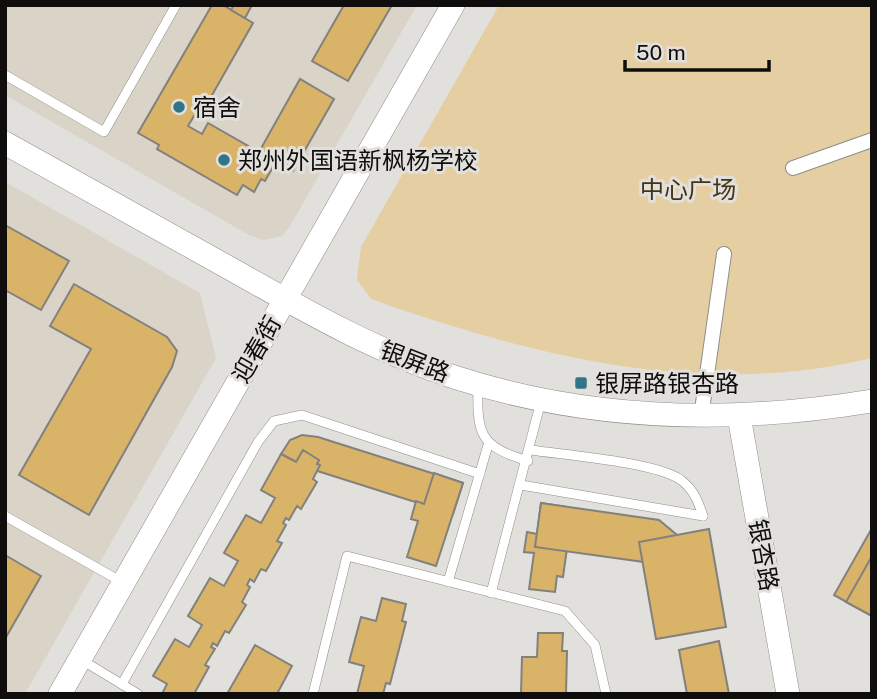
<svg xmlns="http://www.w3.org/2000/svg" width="877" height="699" font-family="'Public Sans','Noto Sans SC',sans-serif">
<rect width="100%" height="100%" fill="#e2e0dc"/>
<g fill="#d9d3c8">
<polygon points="5,5 417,5 290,226 282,236 264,240 249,235 5,95"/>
<polygon points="5,182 200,293 216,358 25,694 5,694"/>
</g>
<path fill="#e4cea2" d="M499,5H872V358C700,399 533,356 371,299L357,280L361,247Z"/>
<g fill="#d8b368" stroke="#83817e" stroke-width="2">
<polygon points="212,5 223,5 253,23 199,118 194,116 188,126 202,134 208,123 259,152 300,79 334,99 293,171 276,162 265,181 261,179 254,192 243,185 237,195 157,149 159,145 138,133"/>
<polygon points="234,5 252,5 245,18 231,10"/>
<polygon points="344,5 392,5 348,81 312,61"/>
<polygon points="5,225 69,261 41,310 5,290"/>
<polygon points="74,284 167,337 177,351 172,367 89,515 19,475 91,349 50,326"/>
<polygon points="302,435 318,437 463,483 453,514 308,468 281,454 290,440"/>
<polygon points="303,450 319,460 317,464 320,465 313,479 317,482 301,509 297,506 289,520 286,518 283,523 286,525 277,541 282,543 266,571 261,569 254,582 250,579 247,585 250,587 242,602 246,605 229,633 225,631 217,646 213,643 211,647 215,649 205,665 209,667 194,694 162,694 167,684 153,676 175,639 189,647 202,625 188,616 210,578 224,586 238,561 224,553 246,515 261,523 275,498 261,490 281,454 296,462"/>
<polygon points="434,473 463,483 436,566 407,557 418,521 411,519 416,501 424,504"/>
<polygon points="541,503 567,507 565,526 570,527 563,577 557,576 555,592 529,589 534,553 524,552 527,532 537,534"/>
<polygon points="541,503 659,520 677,535 673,566 535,547"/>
<polygon points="872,528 872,616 834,595"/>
<polygon points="709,529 726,627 656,639 639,542"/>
<polygon points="5,555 41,576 5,639"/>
<polygon points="872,556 872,616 846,602"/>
<polygon points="382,598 406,604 402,621 406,622 390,684 386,683 383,694 357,694 364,666 349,662 361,617 376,621"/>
<polygon points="538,633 563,633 562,651 567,651 566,694 521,694 522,657 537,657"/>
<polygon points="719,641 729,694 687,694 679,650"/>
<polygon points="255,645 292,666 278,692 280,694 227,694"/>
</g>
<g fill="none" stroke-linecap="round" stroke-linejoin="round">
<g stroke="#8f8d89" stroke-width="10">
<g id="service">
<polyline points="5,75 104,132 176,5"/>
<path d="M478,384C477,433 478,446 528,461"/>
<path d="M531,450C564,455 656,462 681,480C694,490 698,501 703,516"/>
<polyline points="521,485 703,516"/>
<polyline points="5,516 122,582"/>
<polyline points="448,582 488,445"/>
<polyline points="491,593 541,401"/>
<polyline points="80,659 138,694"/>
<polyline points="122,684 258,442 274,421 302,415 480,474"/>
<polyline points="313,694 347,556 565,611 595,645 606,694"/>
</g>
</g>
<g stroke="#8f8d89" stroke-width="16">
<g id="pedestrian">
<polyline points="793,168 872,140"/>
<polyline points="701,417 724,254"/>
</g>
</g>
<g stroke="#8f8d89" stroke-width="24">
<g id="tertiary">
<path d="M5,143C81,185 156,227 231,269C304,310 375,351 454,377C590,421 732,424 872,401"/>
<polyline points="739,416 788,694"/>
<polyline points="60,694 453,5"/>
</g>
</g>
<use href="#service" stroke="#fff" stroke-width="9"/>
<use href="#pedestrian" stroke="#fff" stroke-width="14"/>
<use href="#tertiary" stroke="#fff" stroke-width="23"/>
</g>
<g fill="#327586" stroke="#e2e0dc" stroke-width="2.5">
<circle cx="179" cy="107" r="7"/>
<circle cx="224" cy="160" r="7"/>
<rect x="574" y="376" width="14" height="14" rx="3.5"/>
</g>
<g text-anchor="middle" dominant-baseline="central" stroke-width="6" stroke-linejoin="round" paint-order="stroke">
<g font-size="24" fill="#0f0e0d" stroke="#e2e0dc" text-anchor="start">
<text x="193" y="107">宿舍</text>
<text x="238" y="160">郑州外国语新枫杨学校</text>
<text x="595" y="383">银屏路银杏路</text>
</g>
<g font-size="24" fill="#433412" stroke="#e2e0dc">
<text x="688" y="189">中心广场</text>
</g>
<g font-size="24" fill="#0f0e0d" stroke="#e2e0dc">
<text transform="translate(256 349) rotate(-60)">迎春街</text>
<text transform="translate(415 361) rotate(21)">银屏路</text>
<text transform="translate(764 555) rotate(80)">银杏路</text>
</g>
</g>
<rect width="877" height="699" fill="none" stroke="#0f0e0d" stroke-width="14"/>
<path d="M625 60v10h144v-10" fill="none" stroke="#0f0e0d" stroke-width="3.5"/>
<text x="636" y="60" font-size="21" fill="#0f0e0d" stroke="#e2e0dc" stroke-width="5" paint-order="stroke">50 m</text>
</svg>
